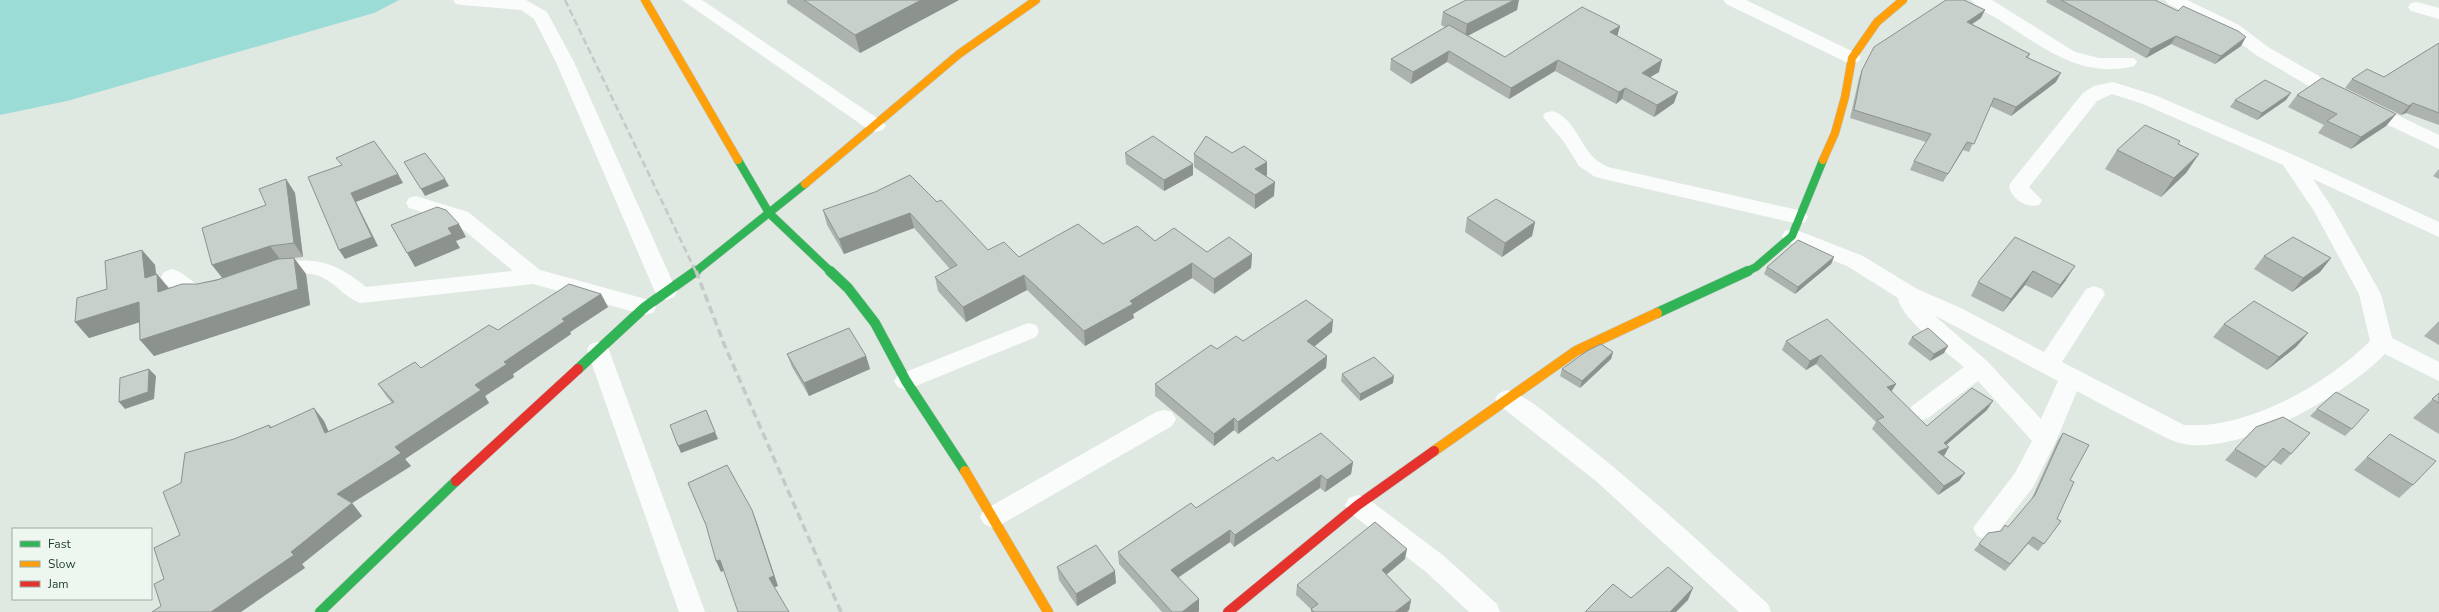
<svg xmlns="http://www.w3.org/2000/svg" width="2439" height="612" font-family="'Nunito Sans',sans-serif">
<rect width="100%" height="100%" fill="#e0e8e2"/>
<polygon fill="#9bdcd7" points="0,0 399,0 374,13 67,101 0,115"/>
<g fill="none" stroke-linecap="round" stroke-linejoin="round">
<g stroke="#bcc7c0" stroke-width="9">
<g id="fast-far1">
<polyline points="738,160 769,213 831,272"/>
<polyline points="695,272 805,184"/>
<polyline points="1746,272 1756,267 1792,236 1823,160"/>
</g>
</g>
<g stroke="#bcc7c0" stroke-width="11">
<g id="fast">
<polyline points="830,271 848,288 875,323 906,381 965,471"/>
<polyline points="1657,313 1748,271"/>
<polyline points="578,369 645,307 696,271"/>
<polyline points="320,612 456,481"/>
</g>
</g>
<g stroke="#bcc7c0" stroke-width="9">
<g id="slow-far1">
<polyline points="645,0 738,160"/>
<polyline points="1823,160 1835,133 1845,97 1852,58 1877,22 1903,0"/>
<polyline points="805,184 959,54 1036,0"/>
</g>
</g>
<g stroke="#bcc7c0" stroke-width="11">
<g id="slow">
<polyline points="1434,451 1576,351 1657,313"/>
<polyline points="965,471 1048,612"/>
</g>
</g>
<g stroke="#bcc7c0" stroke-width="11">
<g id="jam">
<polyline points="456,481 578,369"/>
<polyline points="1228,612 1358,505 1434,451"/>
</g>
</g>
<g fill="#fafcfb" fill-rule="evenodd">
<polygon points="453,0 526,0 547,12 574,62 677,292 674,297 666,300 658,297 655,292 556,62 534,19 521,10 462,5 456,4"/>
<polygon points="682,0 702,0 883,122 886,126 883,130 876,132 869,130"/>
<polygon points="1723,0 1746,0 1858,54 1861,58 1858,62 1846,62 1726,4"/>
<path d="M1971,0H1992L2075,52L2099,58H2134L2137,62L2134,66C2082,79 2045,49 2004,23C1994,16 1978,10 1971,0Z"/>
<polygon points="2165,0 2187,0 2239,25 2268,47 2338,87 2439,135 2439,149 2324,95 2256,55 2227,33 2168,4"/>
<polygon points="2417,2 2439,8 2439,19 2411,11 2408,7 2411,3"/>
<path d="M2113,82L2157,96L2296,156L2439,222V237L2313,179L2333,209L2381,294L2392,338L2439,362V381L2385,354C2345,395 2238,458 2180,443C2169,440 2159,434 2149,429C2125,417 2101,404 2077,391L2057,439L2033,487L1995,536L1986,539L1977,536L1973,528L2015,473L2032,441L1978,381L1928,418L1920,421L1912,418L1908,412L1912,406L1964,367C1948,353 1900,318 1898,298L1847,266L1785,241L1782,236L1785,231L1792,229L1799,231L1863,256L1917,289L1961,308L2044,352L2086,289L2094,286L2102,289L2105,294L2062,362L2184,425C2247,430 2327,384 2370,341L2359,294L2314,211L2283,165L2143,104L2112,94L2097,101L2029,187L2042,200L2039,205C2026,208 2012,200 2009,186L2012,181L2083,93L2094,86ZM1934,315L2058,381L2041,419L1988,362Z"/>
<path d="M1552,111C1572,116 1580,143 1593,157C1596,161 1603,164 1608,167L1798,210L1805,212L1808,217L1805,222L1798,224L1595,177L1579,166L1564,142L1543,117L1545,113Z"/>
<path d="M416,196L468,212L540,270L653,301L656,307L653,313L645,315L533,284L361,303C344,298 334,280 316,275C298,270 281,282 264,277L261,272L264,267C306,255 332,258 366,287L513,271L454,222L409,208L406,203L409,198Z"/>
<path d="M172,269L180,272L195,283L216,286L219,291L216,296C196,302 172,296 161,277L164,272Z"/>
<polygon points="1028,323 1036,325 1039,331 1036,337 906,390 898,387 894,381 898,375"/>
<polygon points="598,342 606,344 609,350 705,612 679,612 587,350 590,344"/>
<path d="M1507,390C1529,397 1549,416 1567,430C1638,484 1702,545 1768,604L1771,612H1739L1596,481L1499,405L1495,399L1499,393Z"/>
<polygon points="1164,410 1172,412 1176,419 1172,426 1002,524 993,528 984,524 980,517 984,510 1156,412"/>
<polygon points="1358,495 1367,498 1444,556 1497,604 1500,612 1469,612 1426,572 1349,512 1345,505 1349,498"/>
</g>
<use href="#fast-far1" stroke="#30b455" stroke-width="8"/>
<use href="#fast" stroke="#30b455" stroke-width="10"/>
<use href="#slow-far1" stroke="#ff9f0a" stroke-width="8"/>
<use href="#slow" stroke="#ff9f0a" stroke-width="10"/>
<use href="#jam" stroke="#e5322d" stroke-width="10"/>
<polyline stroke="#c5c9c7" stroke-width="2.5" stroke-dasharray="7 3.5" stroke-linecap="butt" points="565,0 696,272"/>
<polyline stroke="#c5c9c7" stroke-width="3.5" stroke-dasharray="8 4.5" stroke-linecap="butt" points="696,271 724,344 841,612"/>
</g>
<g fill="#acb3af">
<polygon points="787,0 959,0 860,53 787,3"/>
<polygon points="2047,0 2155,0 2241,46 2215,64 2171,44 2146,58 2046,2"/>
<polygon points="1517,10 1468,36 1505,57 1620,26 1617,36 1659,72 1650,77 1674,103 1654,117 1622,99 1616,104 1555,71 1509,99 1447,62 1411,84 1390,70 1391,59 1445,27 1441,25 1443,12"/>
<polygon points="1981,18 1972,24 2030,54 2028,58 2056,82 2011,116 1990,106 1969,152 1963,150 1943,182 1910,170 1914,161 1926,142 1850,118 1859,78 1862,70"/>
<polygon points="2439,43 2439,125 2406,113 2401,115 2345,88 2352,79 2384,77"/>
<polygon points="2297,95 2396,114 2386,126 2351,149 2318,133 2324,125 2288,107"/>
<polygon points="2235,100 2286,100 2257,120 2230,107"/>
<polygon points="2180,141 2178,144 2199,154 2186,173 2161,197 2105,169 2117,150"/>
<polygon points="1125,153 1193,164 1193,175 1164,191 1126,164"/>
<polygon points="1232,153 1267,175 1266,176 1274,196 1255,209 1194,167 1194,154"/>
<polygon points="2439,169 2439,179 2433,176"/>
<polygon points="286,179 295,193 303,257 294,258 306,274 310,305 154,356 140,322 89,338 75,322 107,289 142,250 155,265 156,274 169,288 197,284 222,278 266,205"/>
<polygon points="937,202 988,250 1019,257 1103,244 1155,241 1207,252 1252,254 1251,268 1214,294 1192,278 1133,314 1134,318 1085,346 1027,290 966,322 938,291 935,277 950,269 914,228 844,254 827,225 823,210"/>
<polygon points="1467,218 1535,222 1532,236 1502,257 1465,232"/>
<polygon points="2015,237 2066,280 2052,298 2025,285 2003,312 1971,296 1978,282"/>
<polygon points="2264,256 2331,258 2320,272 2292,292 2254,269"/>
<polygon points="1834,257 1831,264 1795,294 1764,274 1767,267"/>
<polygon points="601,294 608,307 570,332 571,334 513,374 514,377 485,396 489,403 405,459 411,466 352,503 362,516 302,564 305,568 161,606 164,579 180,535 181,483 234,439 269,425 272,427 324,421 328,432 392,403 387,397 378,384 421,368 498,330"/>
<polygon points="2439,321 2439,345 2424,336"/>
<polygon points="2224,324 2308,333 2296,347 2267,370 2213,337"/>
<polygon points="1332,332 1314,347 1327,356 1326,368 1238,434 1234,430 1214,446 1155,396 1155,384 1217,349 1243,341"/>
<polygon points="1912,337 1944,353 1930,361 1908,344"/>
<polygon points="1786,341 1896,384 1891,392 1927,426 1987,410 1946,445 1944,456 1965,473 1959,481 1938,495 1872,429 1876,422 1816,364 1806,370 1782,350"/>
<polygon points="1613,352 1611,359 1580,388 1560,376 1562,369"/>
<polygon points="787,354 866,356 870,369 809,396 792,367"/>
<polygon points="1342,374 1393,383 1360,401 1341,381"/>
<polygon points="2439,393 2439,434 2413,418"/>
<polygon points="2317,409 2352,429 2345,436 2310,416"/>
<polygon points="2063,433 2070,480 2057,519 2061,521 2038,551 2028,544 2005,571 1974,550 1979,544 2008,527 2031,500 2058,440"/>
<polygon points="2310,433 2281,465 2273,460 2256,478 2225,460 2235,449"/>
<polygon points="2390,434 2413,485 2399,498 2354,470"/>
<polygon points="1277,461 1353,462 1351,474 1325,492 1320,488 1234,547 1230,542 1178,578 1199,599 1199,611 1198,612 1162,612 1119,564 1118,552 1196,508"/>
<polygon points="1405,559 1386,575 1411,600 1409,610 1407,612 1311,612 1311,609 1296,595 1297,585"/>
<polygon points="1057,567 1116,583 1077,606 1059,580"/>
</g>
<g fill="#8c928e">
<polygon points="921,0 959,0 860,53 855,35"/>
<polygon points="1514,0 1519,0 1517,10 1465,37 1467,24"/>
<polygon points="1985,10 1981,18 1963,30 1967,22"/>
<polygon points="1620,26 1617,37 1610,32"/>
<polygon points="2176,36 2171,44 2146,58 2151,49"/>
<polygon points="2246,37 2241,46 2215,64 2221,56"/>
<polygon points="1449,51 1447,62 1411,84 1413,72"/>
<polygon points="1558,60 1555,71 1509,99 1511,88"/>
<polygon points="1662,60 1659,72 1639,84 1642,73"/>
<polygon points="2061,73 2056,82 2011,116 2016,107"/>
<polygon points="1625,88 1622,99 1616,104 1619,92"/>
<polygon points="1678,92 1674,103 1654,117 1657,105"/>
<polygon points="2291,93 2286,100 2257,120 2262,113"/>
<polygon points="2413,103 2406,113 2401,115 2409,106"/>
<polygon points="2396,114 2386,126 2351,149 2361,137"/>
<polygon points="1967,142 1963,150 1943,182 1948,174"/>
<polygon points="2199,154 2186,173 2161,197 2174,178"/>
<polygon points="1267,162 1267,175 1255,183 1255,169"/>
<polygon points="1193,164 1193,175 1164,191 1164,180"/>
<polygon points="398,174 403,183 356,202 378,246 345,259 339,250 351,193"/>
<polygon points="286,179 295,193 303,257 294,243"/>
<polygon points="445,179 449,186 425,196 421,189"/>
<polygon points="1275,182 1274,196 1255,209 1255,195"/>
<polygon points="910,213 914,228 844,254 839,239"/>
<polygon points="1535,222 1532,236 1502,257 1505,243"/>
<polygon points="459,224 466,237 456,241 460,248 415,267 407,253 448,228"/>
<polygon points="270,246 280,259 223,279 212,265"/>
<polygon points="142,250 155,265 158,294 145,278"/>
<polygon points="1252,254 1251,268 1214,294 1214,279"/>
<polygon points="1834,257 1831,264 1795,294 1798,287"/>
<polygon points="294,258 306,274 310,305 154,356 140,340"/>
<polygon points="2331,258 2320,272 2292,292 2303,278"/>
<polygon points="1192,263 1192,278 1133,314 1134,318 1085,346 1084,331 1130,301"/>
<polygon points="2075,266 2066,280 2052,298 2060,285"/>
<polygon points="2033,271 2025,285 2003,312 2011,299"/>
<polygon points="157,274 170,290 158,292"/>
<polygon points="1024,275 1027,290 966,322 963,307"/>
<polygon points="601,294 608,307 570,332 571,334 513,374 514,377 485,396 489,403 405,459 411,466 352,503 362,516 302,564 305,568 241,612 211,612 291,552 337,494 395,447 504,362 562,319"/>
<polygon points="139,302 153,318 89,338 75,322"/>
<polygon points="1333,320 1332,332 1306,353 1307,341"/>
<polygon points="2308,333 2296,347 2267,370 2279,357"/>
<polygon points="1948,346 1944,353 1930,361 1934,354"/>
<polygon points="1613,352 1611,359 1580,388 1582,381"/>
<polygon points="1821,355 1816,364 1806,370 1810,361"/>
<polygon points="866,356 870,369 809,396 804,383"/>
<polygon points="1327,356 1326,368 1238,434 1238,422"/>
<polygon points="149,369 156,376 154,399 125,409 119,402"/>
<polygon points="1394,376 1393,383 1360,401 1360,394"/>
<polygon points="1896,384 1891,392 1887,387"/>
<polygon points="1993,401 1987,410 1939,451 1944,443"/>
<polygon points="314,408 324,421 335,446 325,433"/>
<polygon points="706,410 718,439 681,453 678,446"/>
<polygon points="1234,418 1234,430 1214,446 1214,434"/>
<polygon points="1949,447 1944,456 1938,452"/>
<polygon points="1353,462 1351,474 1325,492 1327,480"/>
<polygon points="1965,473 1959,481 1938,495 1944,486"/>
<polygon points="1321,475 1320,488 1234,547 1235,535"/>
<polygon points="752,510 756,520 778,586 773,588 769,578"/>
<polygon points="1230,530 1230,542 1171,582 1171,570"/>
<polygon points="1407,549 1405,559 1380,580 1382,570"/>
<polygon points="720,560 725,570 721,572 716,561"/>
<polygon points="1115,571 1116,583 1077,606 1076,594"/>
<polygon points="1693,588 1688,600 1676,612 1670,612"/>
<polygon points="1199,599 1199,611 1198,612 1182,612"/>
<polygon points="1411,600 1409,610 1407,612 1395,612"/>
</g>
<g fill="#c8d0cb" stroke="#8c928e">
<polygon points="804,0 921,0 855,35"/>
<polygon points="1466,0 1514,0 1467,24 1443,12"/>
<polygon points="1946,0 1964,0 1985,10 1967,22 2030,54 2026,57 2061,73 2016,107 1994,98 1974,144 1967,142 1948,174 1914,161 1931,134 1854,110 1862,70 1874,47"/>
<polygon points="2061,0 2155,0 2178,11 2183,6 2238,31 2246,37 2221,56 2176,36 2151,49"/>
<polygon points="1582,7 1620,26 1610,32 1662,60 1642,73 1678,92 1657,105 1625,88 1619,92 1558,60 1511,88 1449,51 1413,72 1391,59 1449,25 1505,57"/>
<polygon points="2439,43 2439,113 2413,103 2409,106 2352,79 2367,69 2384,77"/>
<polygon points="2322,78 2396,114 2361,137 2327,121 2337,114 2297,95"/>
<polygon points="2265,80 2291,93 2262,113 2235,100"/>
<polygon points="2145,125 2180,141 2178,144 2199,154 2174,178 2117,150"/>
<polygon points="1153,136 1193,164 1164,180 1125,153"/>
<polygon points="1206,136 1232,153 1244,146 1267,162 1255,169 1275,182 1255,195 1194,154"/>
<polygon points="374,141 398,174 351,193 372,237 339,250 308,177 342,165 336,158"/>
<polygon points="425,153 445,179 421,189 404,162"/>
<polygon points="910,175 937,202 941,200 988,250 1004,242 1019,257 1078,224 1103,244 1137,226 1155,241 1174,228 1207,252 1229,237 1252,254 1214,279 1192,263 1130,301 1133,304 1084,331 1024,275 963,307 935,277 957,265 910,213 839,239 823,210 875,192"/>
<polygon points="286,179 294,243 270,246 212,265 202,228 266,205 259,189"/>
<polygon points="1496,199 1535,222 1505,243 1467,218"/>
<polygon points="437,207 446,210 459,224 448,228 452,234 407,253 391,225"/>
<polygon points="2015,237 2075,266 2060,285 2033,271 2011,299 1978,282"/>
<polygon points="2293,237 2331,258 2303,278 2264,256"/>
<polygon points="1798,240 1834,257 1798,287 1767,267"/>
<polygon points="142,250 145,278 157,274 158,292 182,284 197,284 217,280 278,259 294,258 298,289 140,340 139,302 75,322 77,298 107,289 105,261"/>
<polygon points="569,284 601,294 562,319 565,321 504,362 507,364 475,385 481,390 395,447 401,453 337,494 352,503 291,552 294,555 211,612 152,612 161,606 154,584 164,579 154,548 180,535 163,492 181,483 185,453 234,439 269,425 270,428 314,408 325,433 394,402 378,384 415,362 421,368 489,325 498,330"/>
<polygon points="1306,300 1333,320 1307,341 1327,356 1238,422 1234,418 1214,434 1155,384 1211,345 1217,349 1236,336 1243,341"/>
<polygon points="2254,301 2308,333 2279,357 2224,324"/>
<polygon points="1827,319 1896,384 1887,387 1927,426 1972,388 1993,401 1944,443 1949,447 1938,452 1965,473 1944,486 1877,420 1884,417 1821,355 1810,361 1786,341"/>
<polygon points="849,328 866,356 804,383 787,354"/>
<polygon points="1928,328 1948,346 1934,354 1912,337"/>
<polygon points="1601,344 1613,352 1582,381 1562,369 1587,351"/>
<polygon points="1374,357 1394,376 1360,394 1342,374"/>
<polygon points="149,369 148,392 119,402 120,378"/>
<polygon points="2336,392 2369,410 2352,429 2317,409"/>
<polygon points="2439,393 2439,403 2432,399"/>
<polygon points="706,410 715,432 678,446 670,425"/>
<polygon points="2283,417 2310,433 2291,454 2283,448 2266,467 2235,449 2256,427"/>
<polygon points="1321,433 1353,462 1327,480 1321,475 1235,535 1230,530 1171,570 1199,599 1182,612 1172,612 1118,552 1191,503 1196,508 1273,457 1277,461"/>
<polygon points="2063,433 2089,445 2070,480 2074,482 2057,519 2061,521 2044,544 2033,537 2010,564 1979,544 1988,533 2001,531 2005,525 2008,527 2035,495"/>
<polygon points="2390,434 2436,461 2413,485 2367,457"/>
<polygon points="727,465 752,510 774,576 769,578 789,612 738,612 720,560 716,561 706,525 688,483"/>
<polygon points="1375,522 1407,549 1382,570 1411,600 1395,612 1314,612 1311,609 1318,604 1297,585"/>
<polygon points="1096,545 1115,571 1076,594 1057,567"/>
<polygon points="1668,567 1693,588 1670,612 1585,612 1613,584 1631,598"/>
</g>
<rect x="12" y="528" width="140" height="72" fill="#edf7f0" stroke="#9aaca2"/>
<rect x="20" y="541" width="20" height="6" fill="#30b455" stroke="#9aaca2"/>
<text x="48" y="548" font-size="12" fill="#1d3b2c">Fast</text>
<rect x="20" y="561" width="20" height="6" fill="#ff9f0a" stroke="#9aaca2"/>
<text x="48" y="568" font-size="12" fill="#1d3b2c">Slow</text>
<rect x="20" y="581" width="20" height="6" fill="#e5322d" stroke="#9aaca2"/>
<text x="48" y="588" font-size="12" fill="#1d3b2c">Jam</text>
</svg>
